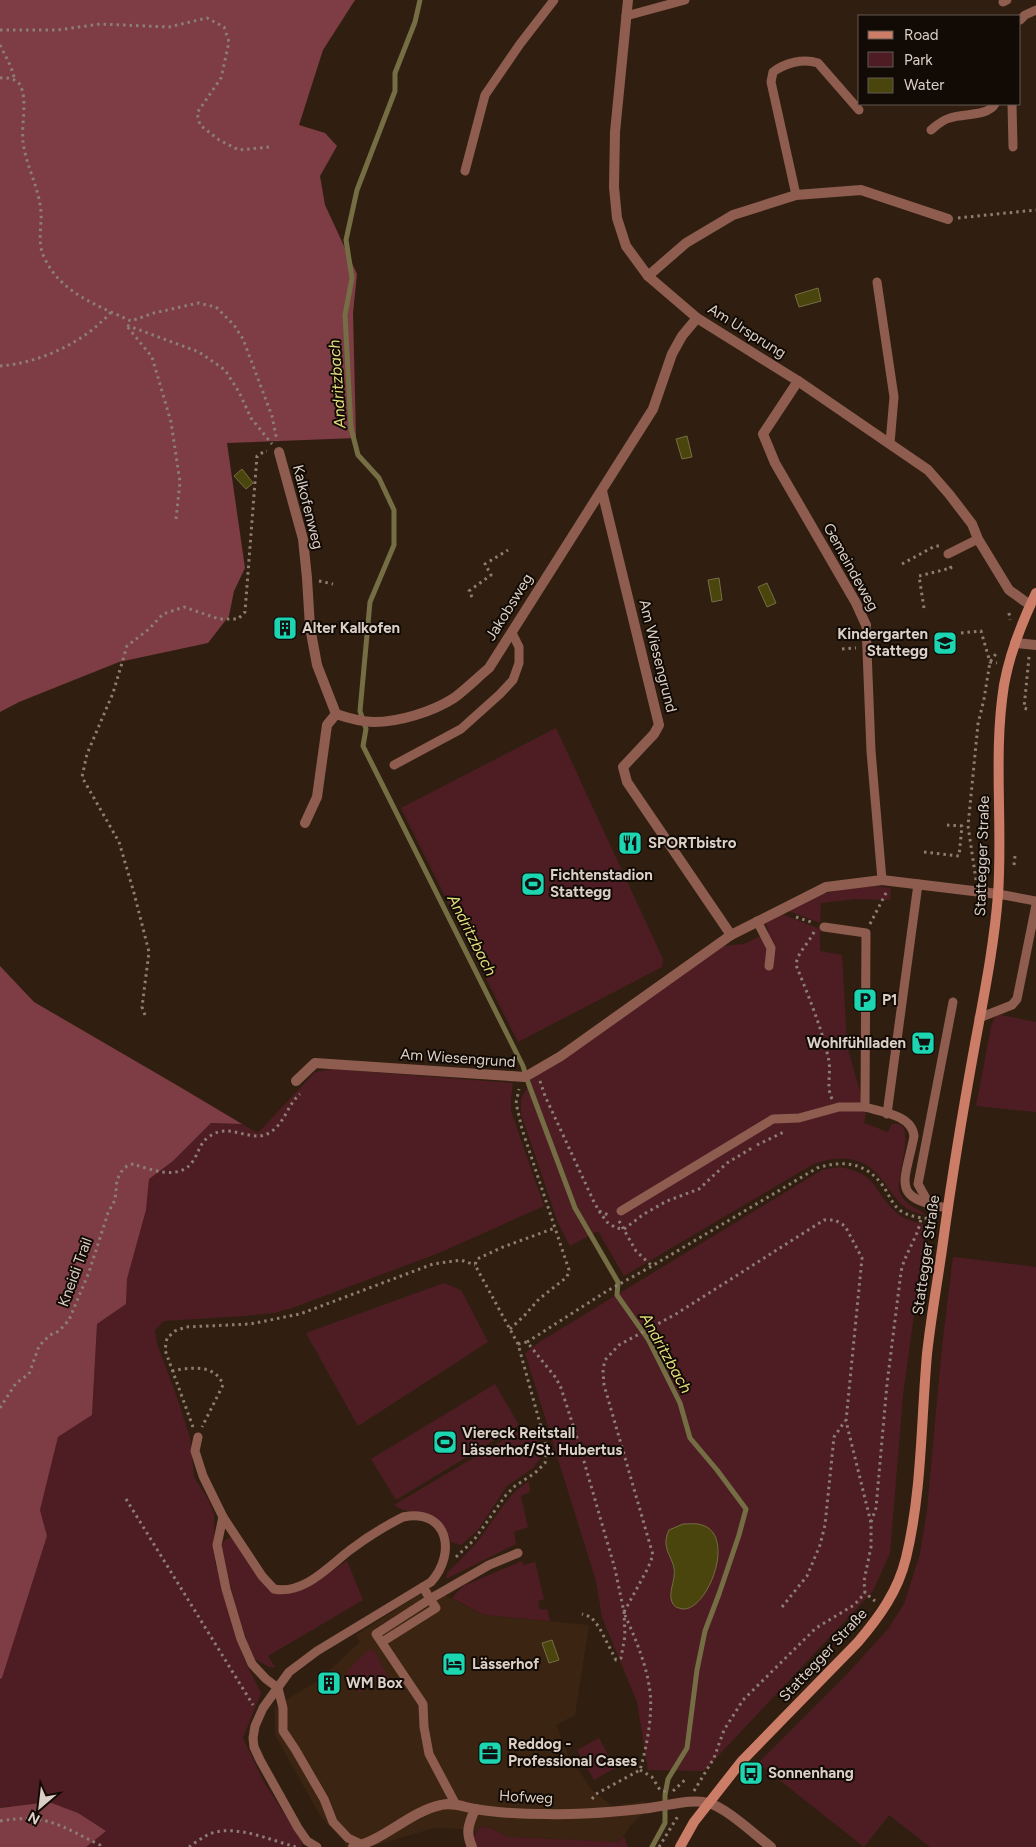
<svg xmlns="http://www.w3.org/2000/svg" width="1036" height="1847" font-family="Figtree,sans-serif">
<rect width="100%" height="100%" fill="#301f10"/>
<polygon fill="#3b2411" points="430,1588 484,1615 589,1625 575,1715 556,1725 568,1755 592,1790 612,1806 645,1801 642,1815 631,1825 619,1842 509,1837 490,1828 481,1827 476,1832 463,1829 434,1828 370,1847 346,1847 344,1841 321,1817 275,1735 275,1707 320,1679 360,1642 356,1635"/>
<g fill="#4e1d24" fill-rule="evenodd">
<polygon points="556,728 663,959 662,967 518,1042 401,808"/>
<polygon points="874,886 891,888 890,900 856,899 821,903 820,923 786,910 819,895 843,889"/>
<path d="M782,914L820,929V951L842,955L847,1045L866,1114L864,1123L888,1132L892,1124C921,1119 893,1179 900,1193C904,1203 915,1208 924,1213V1215C901,1210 897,1199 883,1181C865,1155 837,1154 810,1166L624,1276L598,1231L570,1246L558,1223L521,1114V1099L532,1079L723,946L744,944L769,932L765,923Z"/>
<polygon points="996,1014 1036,1022 1036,1112 976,1106 991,1027"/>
<polygon points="332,1069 513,1083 511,1098 511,1111 544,1206 439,1253 292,1308 274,1313 243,1316 164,1321 155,1330 157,1344 175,1392 190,1437 194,1477 209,1501 214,1514 215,1562 223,1589 243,1657 261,1693 243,1738 265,1784 303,1843 301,1847 86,1847 9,1806 0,1808 0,1679 2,1678 47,1536 40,1510 58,1437 92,1415 97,1324 126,1304 127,1279 146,1210 149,1178 173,1161 211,1123 242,1124 258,1133 315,1072"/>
<path d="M840,1167C879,1174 872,1191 897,1213C905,1220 916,1222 926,1225L903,1395L890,1553L873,1591L704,1771L648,1770L637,1702L602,1617L596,1581L525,1353L541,1341L822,1170ZM683,1524H702L718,1540L719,1552L714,1572L672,1584C677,1571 671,1562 667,1550C665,1545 668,1536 669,1530Z"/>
<polygon points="953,1257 1036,1267 1036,1847 930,1847 889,1815 864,1847 758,1763 848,1673 888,1629 904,1604 920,1554 927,1510 942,1347"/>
<polygon points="444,1283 461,1290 488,1342 358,1426 306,1333"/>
<polygon points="495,1384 519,1425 396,1500 371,1459"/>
<path d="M525,1427L535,1432L541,1450L540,1459L533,1468L507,1486L477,1531L461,1545L451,1542C438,1501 419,1521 394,1505Z"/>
<path d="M529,1481L530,1492L522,1495L521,1497L528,1527L514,1532L516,1544L446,1579L447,1573C457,1563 467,1554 477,1542C494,1521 506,1495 529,1481Z"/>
<path d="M231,1537L274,1592L319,1579L347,1561L363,1600L268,1656L275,1667H269L255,1659L248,1644L236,1607L223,1557C221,1548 220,1541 231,1537Z"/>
<polygon points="522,1561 524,1565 535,1562 544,1599 538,1601 540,1610 547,1609 550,1621 484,1615 452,1598 463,1586"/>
<polygon points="369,1649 375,1652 389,1679 386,1682 378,1677 359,1693 346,1672"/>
<polygon points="599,1738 615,1768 594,1780 577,1750"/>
<polygon points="481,1827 490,1828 509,1837 619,1842 624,1836 628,1847 477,1847 473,1840 476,1832"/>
</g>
<g fill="#7e3c44">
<polygon points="0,0 355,0 323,50 299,125 325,133 337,146 320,176 325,205 357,274 353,313 356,438 227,443 245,568 234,591 229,616 208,643 119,662 19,702 0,712"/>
<polygon points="0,966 34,1002 180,1087 242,1124 211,1123 173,1161 149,1179 146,1210 127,1279 126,1304 97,1324 92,1415 58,1437 40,1510 47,1536 2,1678 0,1679"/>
<polygon points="49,1802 78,1813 106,1831 86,1847 0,1847 0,1808"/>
</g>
<g fill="#49450c" stroke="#756e44">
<polygon points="818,288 821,301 799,307 795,295"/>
<polygon points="687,436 692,457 682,459 676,439"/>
<polygon points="242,469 253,483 246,489 234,476"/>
<polygon points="719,578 722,600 712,602 708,580"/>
<polygon points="767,583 776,603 767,607 758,587"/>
<path d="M683,1524C689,1524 697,1523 702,1525C739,1536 704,1619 679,1608C677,1608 674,1606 673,1604C668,1596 673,1585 674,1577C677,1558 659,1551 669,1530Z"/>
<polygon points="552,1640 559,1660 549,1663 542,1643"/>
</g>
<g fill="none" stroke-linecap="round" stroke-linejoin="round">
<polyline stroke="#756e44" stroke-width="5" points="420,0 415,22 395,73 395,91 357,190 346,240 352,278 345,315 351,428 358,455 379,478 394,510 394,545 370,602 360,711 366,729 363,746 523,1066 529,1085 575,1208 618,1282 617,1295 648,1339 680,1403 690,1438 717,1470 746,1509 739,1535 719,1594 705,1631 697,1670 687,1748 668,1779 665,1795 665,1823 652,1847"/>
<g stroke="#8c7e72" stroke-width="3" stroke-dasharray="2.5 4" stroke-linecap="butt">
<polyline points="0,30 58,30 100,24 169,27 207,18 224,27 229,42 221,78 197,113 200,125 219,140 239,150 269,147"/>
<polyline points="0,45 11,67 15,80"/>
<path d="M0,78C7,77 17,79 20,85C28,99 21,125 23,142C26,166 39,187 41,212C42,227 37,242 44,257C60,293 99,306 131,321L154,313L198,303L216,307L234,325L243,339L272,416L277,441"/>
<polyline points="958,218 1036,210"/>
<path d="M0,366C40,363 85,342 111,312"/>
<polyline points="176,519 180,482 171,422 152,357 126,325 199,352 225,370 239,392 251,418 272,444"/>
<polyline points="902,564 935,546 939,546"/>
<polyline points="319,581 333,584"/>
<polyline points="472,597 469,591 491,575 485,564 508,550"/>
<polyline points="924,608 919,576 951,568 950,566"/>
<polyline points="1009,613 1010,620"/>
<polyline points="961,633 981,631 990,662 997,663"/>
<polyline points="842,649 856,648"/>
<polyline points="1027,709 1024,708 1029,657"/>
<polyline points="924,852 959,856 962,826 947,825"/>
<polyline points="1014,865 1015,856"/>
<polyline points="976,880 968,826 978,724 984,699 990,662 998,651"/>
<polyline points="796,917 814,923"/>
<polyline points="870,924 887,891"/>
<path d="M814,932C808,944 797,953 796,965C808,995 822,1028 829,1061C831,1074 826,1087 832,1099"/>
<polyline points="145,1015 142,1007 149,952 134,893 119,842 82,777 87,754 113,693 127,646 149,629 163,614 184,607 219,619 238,619 245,612 257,456 265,451 267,451"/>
<polyline points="540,1081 545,1096 594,1202 599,1211 611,1216"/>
<polyline points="757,1145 786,1131"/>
<polyline points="599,1211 607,1222 616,1228 624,1229 644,1214 667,1201 699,1189 727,1163 752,1148"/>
<polyline points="619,1221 636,1251 652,1266"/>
<polyline points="510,1329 524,1316 539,1299 567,1277 569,1270 522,1129 516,1103 519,1089"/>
<path d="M527,1342L607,1291L652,1266L817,1168C843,1160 866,1162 883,1186C889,1194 892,1205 901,1211C912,1218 924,1218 935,1219"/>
<polyline points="518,1344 527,1342 556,1378 561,1388 579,1444 615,1569 624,1612 625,1636 621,1658 616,1660 599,1627 591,1617 582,1614"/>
<path d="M172,1371C190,1367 216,1364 223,1385L202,1427"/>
<path d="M0,1408L16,1383L29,1374L39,1346L50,1335L59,1331L69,1320L89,1272L108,1213L115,1200L117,1180L121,1172L127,1166L133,1164C152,1170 180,1181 193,1161C199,1152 200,1142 210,1136C231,1121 253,1146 272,1131C285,1122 288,1104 300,1094"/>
<polyline points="193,1427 165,1350 167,1338 175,1331 186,1327 250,1324 300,1314 433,1264 461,1260 475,1265"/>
<polyline points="126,1499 253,1705"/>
<path d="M871,1522L876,1508L887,1384L901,1272C905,1252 918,1238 921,1218"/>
<polyline points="456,1557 474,1540 506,1495 515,1486 535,1473 545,1463 547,1449 518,1344 475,1265 477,1259 503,1247 555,1228"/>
<polyline points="782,1607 807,1576 820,1545 825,1525 834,1437 845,1421"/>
<polyline points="624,1612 648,1568 653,1555 604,1385 603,1370 605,1360 619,1345 676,1314 824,1220 835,1220 845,1226 862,1258 846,1421 871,1523 871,1547 864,1581 865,1593 875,1601"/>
<polyline points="640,1770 652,1777 660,1790 667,1792"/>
<polyline points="673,1791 687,1778"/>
<polyline points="694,1791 714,1758 724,1730 743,1700 816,1628 854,1605 865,1593"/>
<path d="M592,1799L596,1794L640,1770C647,1746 654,1710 649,1685C645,1661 635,1638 625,1615"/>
<path d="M0,1821C46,1813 61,1826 100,1845L101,1847"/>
<path d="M189,1847C196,1842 204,1836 212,1833C238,1825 270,1840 296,1847"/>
<polyline points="659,1847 678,1816"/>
</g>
<g stroke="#8e5d4f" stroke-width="9">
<polyline points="1003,2 1007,0"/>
<polyline points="626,16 685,0"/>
<polyline points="1020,20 1025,15 1036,10"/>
<polyline points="1012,104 1013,147"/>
<path d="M931,130C937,125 942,120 950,118C963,113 987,117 995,104"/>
<polyline points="465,171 485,95 520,44 554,0"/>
<path d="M796,195L771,82L773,72C785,63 803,58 818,63L859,110"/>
<polyline points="877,282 894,397 890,443"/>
<polyline points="948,554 978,539"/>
<polyline points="866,625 871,751 882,880"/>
<polyline points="394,765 461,729 500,694 513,680 519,663 519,647 512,633"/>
<polyline points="998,894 1036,901"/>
<polyline points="757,921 771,948 769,966"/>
<path d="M824,927L866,933L865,1107C882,1112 912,1115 914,1136C905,1183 889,1198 948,1208"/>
<polyline points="979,1018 1012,1005 1017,999 1036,905"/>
<polyline points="887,1114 918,884"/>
<polyline points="929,1204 918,1184 953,1002"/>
<polyline points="621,1211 773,1119 799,1118 839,1107 865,1107"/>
<path d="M198,1437L195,1451L203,1476L223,1517L262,1576L274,1589C304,1595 329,1566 350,1550C366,1538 385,1526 403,1517C448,1508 457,1553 431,1582L317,1651L289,1672L263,1708L255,1726L253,1738L254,1747L260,1760L298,1828L307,1841L317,1847"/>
<polyline points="223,1517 217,1545 226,1589 241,1639 252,1664 266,1679 278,1688 283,1708 283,1731 295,1749 324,1799 333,1822 348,1838 363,1845"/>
<polyline points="423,1587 430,1599 376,1634 423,1704 424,1727 429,1754 455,1803"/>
<polyline points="382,1642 436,1608 430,1599 489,1565 518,1553"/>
</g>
<g stroke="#8e5d4f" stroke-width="10">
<polyline points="628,0 615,132 614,187 617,218 626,246 648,276 697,318 798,381 928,470 949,494 972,524 978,539 1009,590 1030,605"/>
<polyline points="648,276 686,243 733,215 796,195 861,190 948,219"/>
<polyline points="798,381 763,434 775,463 856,603 866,625"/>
<polyline points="279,452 303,539 307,578 310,627 317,665 336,714"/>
<polyline points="602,491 659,725 654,734 623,767 627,782 731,935"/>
<polyline points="1015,643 1036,645"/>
<path d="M336,714C348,718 361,722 374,722C399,722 432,712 454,698C466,689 477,678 489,668L653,409L672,354L682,336L697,318"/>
<polyline points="305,823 317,797 327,725 336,714"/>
<polyline points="296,1081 315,1063 525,1077 561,1056 731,935 826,887 882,880 998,894"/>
<path d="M353,1847C385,1840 409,1812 441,1805C453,1802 463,1807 475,1809C498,1813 523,1814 547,1814C580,1815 615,1812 649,1808C667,1806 691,1798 709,1803C728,1809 755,1835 771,1847"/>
<path d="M472,1847C465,1831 469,1824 475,1809"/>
</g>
<path stroke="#cc7d67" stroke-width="10" d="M680,1847L694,1822L741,1762L858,1642C880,1616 898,1591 906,1558C922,1492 921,1422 927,1354C931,1317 938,1279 943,1242C952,1176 963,1110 975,1044C984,995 994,946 998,895C1003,825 993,754 1004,685C1010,652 1022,622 1036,593"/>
</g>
<defs>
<g id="building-square" transform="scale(1.25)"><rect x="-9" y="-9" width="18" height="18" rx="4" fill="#1cd5b1" stroke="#120b05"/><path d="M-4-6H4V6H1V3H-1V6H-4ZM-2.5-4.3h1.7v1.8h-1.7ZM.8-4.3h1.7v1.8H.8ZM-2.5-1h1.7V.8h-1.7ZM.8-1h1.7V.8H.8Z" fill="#111"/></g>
<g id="school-square" transform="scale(1.25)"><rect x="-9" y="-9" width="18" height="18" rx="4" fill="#1cd5b1" stroke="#120b05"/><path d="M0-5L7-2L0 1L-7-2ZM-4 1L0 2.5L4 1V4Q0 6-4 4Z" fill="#111"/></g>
<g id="restaurant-square" transform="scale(1.25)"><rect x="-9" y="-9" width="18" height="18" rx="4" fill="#1cd5b1" stroke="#120b05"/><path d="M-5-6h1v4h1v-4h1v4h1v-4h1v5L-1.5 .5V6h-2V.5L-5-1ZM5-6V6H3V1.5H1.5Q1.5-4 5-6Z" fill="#111"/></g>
<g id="stadium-square" transform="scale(1.25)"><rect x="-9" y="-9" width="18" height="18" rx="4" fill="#1cd5b1" stroke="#120b05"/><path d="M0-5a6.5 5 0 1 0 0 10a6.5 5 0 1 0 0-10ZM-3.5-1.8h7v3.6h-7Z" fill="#111"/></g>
<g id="parking-square" transform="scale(1.25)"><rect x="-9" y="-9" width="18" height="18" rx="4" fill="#1cd5b1" stroke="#120b05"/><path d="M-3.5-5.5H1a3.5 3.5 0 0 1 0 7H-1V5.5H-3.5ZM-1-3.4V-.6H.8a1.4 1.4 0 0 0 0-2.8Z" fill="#111"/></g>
<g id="supermarket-square" transform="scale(1.25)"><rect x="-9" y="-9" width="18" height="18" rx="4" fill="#1cd5b1" stroke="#120b05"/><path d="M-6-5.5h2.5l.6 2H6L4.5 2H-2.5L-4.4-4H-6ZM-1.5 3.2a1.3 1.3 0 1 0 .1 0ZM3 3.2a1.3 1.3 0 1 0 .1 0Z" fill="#111"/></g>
<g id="hotel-square" transform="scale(1.25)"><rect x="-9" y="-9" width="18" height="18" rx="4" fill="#1cd5b1" stroke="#120b05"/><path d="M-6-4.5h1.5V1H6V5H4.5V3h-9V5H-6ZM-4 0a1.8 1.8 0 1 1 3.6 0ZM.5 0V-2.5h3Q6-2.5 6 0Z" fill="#111"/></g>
<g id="office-square" transform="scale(1.25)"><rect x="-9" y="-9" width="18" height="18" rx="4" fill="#1cd5b1" stroke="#120b05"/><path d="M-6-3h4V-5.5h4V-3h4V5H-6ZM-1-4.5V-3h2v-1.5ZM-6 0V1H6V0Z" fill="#111"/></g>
<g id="bus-square" transform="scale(1.25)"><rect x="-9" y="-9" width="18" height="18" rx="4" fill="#1cd5b1" stroke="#120b05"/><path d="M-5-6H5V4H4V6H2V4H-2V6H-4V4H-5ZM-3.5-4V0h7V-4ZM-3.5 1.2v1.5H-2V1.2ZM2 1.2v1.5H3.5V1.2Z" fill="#111"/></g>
</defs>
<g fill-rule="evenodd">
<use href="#building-square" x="285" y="628"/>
<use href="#school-square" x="945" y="643"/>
<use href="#restaurant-square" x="630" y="843"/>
<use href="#stadium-square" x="533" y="884"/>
<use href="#parking-square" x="865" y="1000"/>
<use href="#supermarket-square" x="923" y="1043"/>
<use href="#stadium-square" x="445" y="1442"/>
<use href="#hotel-square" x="454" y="1664"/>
<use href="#building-square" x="329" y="1683"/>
<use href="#office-square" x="490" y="1753"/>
<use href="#bus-square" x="751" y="1773"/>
</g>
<g text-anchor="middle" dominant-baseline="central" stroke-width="4" stroke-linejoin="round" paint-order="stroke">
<g font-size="15" fill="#dbcfc6" stroke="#120b05">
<text transform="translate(747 331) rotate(32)">Am Ursprung</text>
<text transform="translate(308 507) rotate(76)">Kalkofenweg</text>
<text transform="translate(851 567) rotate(61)">Gemeindeweg</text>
<text transform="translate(509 607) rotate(-58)">Jakobsweg</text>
<text transform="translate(658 656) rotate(76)">Am Wiesengrund</text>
<text transform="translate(982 856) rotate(-88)">Stattegger Straße</text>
<text transform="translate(458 1058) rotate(4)">Am Wiesengrund</text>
<text transform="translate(926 1255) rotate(-82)">Stattegger Straße</text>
<text transform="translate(75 1272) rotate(-70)">Kneidi Trail</text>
<text transform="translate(823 1655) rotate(-47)">Stattegger Straße</text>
<text transform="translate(526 1797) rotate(3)">Hofweg</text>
</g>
<g font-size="15" font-weight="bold" fill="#dbcfc6" stroke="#120b05" text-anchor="start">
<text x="302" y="628">Alter Kalkofen</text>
<text x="928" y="634" text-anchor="end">Kindergarten<tspan x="928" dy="17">Stattegg</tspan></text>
<text x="648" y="843">SPORTbistro</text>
<text x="550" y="875">Fichtenstadion<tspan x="550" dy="17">Stattegg</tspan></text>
<text x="882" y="1000">P1</text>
<text x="906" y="1043" text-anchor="end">Wohlfühlladen</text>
<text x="462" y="1433">Viereck Reitstall<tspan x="462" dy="17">Lässerhof/St. Hubertus</tspan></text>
<text x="472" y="1664">Lässerhof</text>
<text x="346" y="1683">WM Box</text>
<text x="508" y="1744">Reddog -<tspan x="508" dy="17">Professional Cases</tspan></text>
<text x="768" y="1773">Sonnenhang</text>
</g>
<g font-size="16" font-style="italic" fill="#e4de7a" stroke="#120b05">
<text transform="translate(337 384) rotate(-94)">Andritzbach</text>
<text transform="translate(472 935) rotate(63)">Andritzbach</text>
<text transform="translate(666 1353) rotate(61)">Andritzbach</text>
</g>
</g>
<rect x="858" y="15" width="162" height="90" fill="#120b05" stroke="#625952"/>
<rect x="868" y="31" width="25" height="8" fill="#cc7d67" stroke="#625952"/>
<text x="904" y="40" font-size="15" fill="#dbcfc6">Road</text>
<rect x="868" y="52" width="25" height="15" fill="#4e1d24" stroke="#625952"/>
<text x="904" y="65" font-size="15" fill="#dbcfc6">Park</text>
<rect x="868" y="78" width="25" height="15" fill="#49450c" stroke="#625952"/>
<text x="904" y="90" font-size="15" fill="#dbcfc6">Water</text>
<g transform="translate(40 1807) rotate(208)" stroke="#120b05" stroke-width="4" paint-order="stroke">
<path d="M0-4L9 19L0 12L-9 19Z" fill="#dbcfc6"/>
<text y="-8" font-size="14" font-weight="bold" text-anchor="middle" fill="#dbcfc6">N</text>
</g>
</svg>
